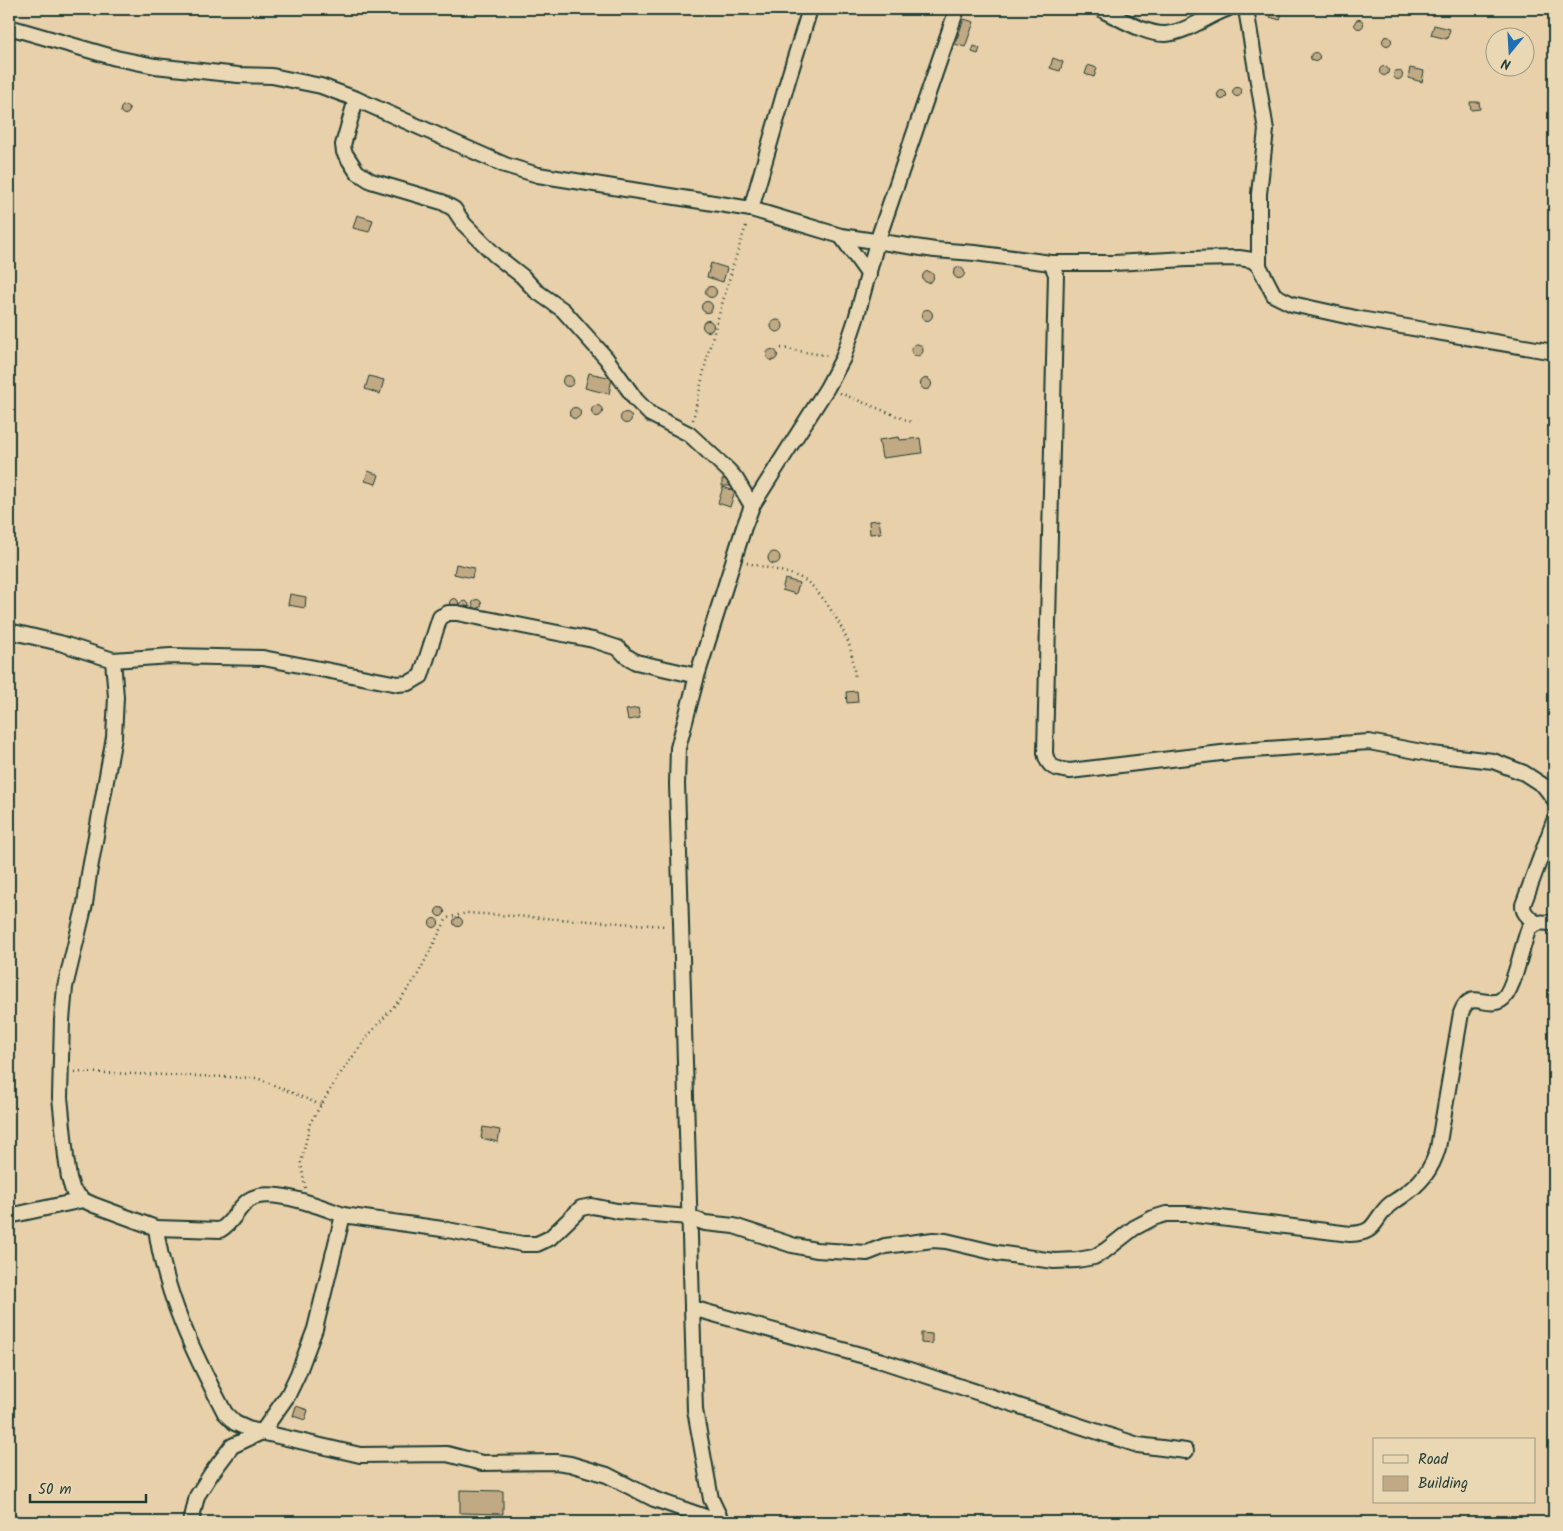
<svg xmlns="http://www.w3.org/2000/svg" width="1563" height="1531" font-family="Kalam,sans-serif">
<rect width="100%" height="100%" fill="#e7d0aa"/>
<filter id="ink" filterUnits="userSpaceOnUse"><feTurbulence type="fractalNoise" baseFrequency=".02" numOctaves="2"/><feDisplacementMap in="SourceGraphic" scale="10" xChannelSelector="R" yChannelSelector="G"/><feConvolveMatrix kernelMatrix="1 2 1 2 8 2 1 2 1" color-interpolation-filters="sRGB"/></filter>
<g filter="url(#ink)">
<g fill="#c1a983" stroke="#1f3d34">
<polygon points="1272,9 1283,9 1280,20 1270,17"/>
<polygon points="964,19 974,22 965,47 955,44"/>
<circle cx="1359" cy="24" r="4.5"/>
<polygon points="1434,25 1450,29 1447,39 1431,35"/>
<circle cx="1387" cy="41" r="4.5"/>
<polygon points="974,46 980,48 978,54 972,52"/>
<circle cx="1315" cy="57" r="4.5"/>
<polygon points="1053,58 1063,62 1060,71 1050,68"/>
<polygon points="1088,65 1097,68 1094,77 1085,74"/>
<circle cx="1384" cy="71" r="4.5"/>
<polygon points="1410,68 1424,71 1422,82 1408,78"/>
<circle cx="1398" cy="75" r="4.5"/>
<circle cx="1237" cy="92" r="4.5"/>
<circle cx="1222" cy="95" r="4.5"/>
<polygon points="1470,102 1479,102 1480,109 1471,110"/>
<circle cx="125" cy="110" r="4.5"/>
<polygon points="357,215 373,220 369,232 353,228"/>
<polygon points="711,263 727,268 723,282 707,277"/>
<circle cx="959" cy="273" r="5.5"/>
<circle cx="928" cy="277" r="5.5"/>
<circle cx="711" cy="292" r="5.5"/>
<circle cx="707" cy="307" r="5.5"/>
<circle cx="927" cy="315" r="5.5"/>
<circle cx="777" cy="326" r="6"/>
<circle cx="708" cy="326" r="5.5"/>
<circle cx="917" cy="350" r="6"/>
<circle cx="772" cy="355" r="5.5"/>
<polygon points="589,373 612,378 609,394 585,388"/>
<circle cx="568" cy="381" r="5.5"/>
<polygon points="369,376 384,380 380,394 365,389"/>
<circle cx="926" cy="384" r="5.5"/>
<circle cx="597" cy="411" r="5.5"/>
<circle cx="575" cy="413" r="5.5"/>
<circle cx="626" cy="418" r="5.5"/>
<polygon points="899,437 900,440 920,438 922,453 882,458 879,440"/>
<polygon points="368,471 379,475 376,484 365,481"/>
<polygon points="722,479 732,479 731,486 722,486"/>
<polygon points="723,487 735,491 730,507 718,503"/>
<polygon points="879,520 881,533 870,534 869,521"/>
<circle cx="774" cy="558" r="6"/>
<polygon points="456,564 474,568 472,578 454,574"/>
<polygon points="785,579 799,583 796,594 782,590"/>
<polygon points="290,594 306,597 305,608 288,605"/>
<circle cx="454" cy="603" r="4.5"/>
<circle cx="477" cy="604" r="4.5"/>
<polygon points="466,601 469,604 469,607 467,610 460,608 460,604 462,602"/>
<polygon points="857,691 858,702 847,703 846,692"/>
<polygon points="638,708 640,718 628,720 626,710"/>
<circle cx="440" cy="912" r="4.5"/>
<circle cx="458" cy="922" r="4.5"/>
<circle cx="434" cy="923" r="4.5"/>
<polygon points="483,1127 500,1130 498,1142 481,1138"/>
<polygon points="921,1333 932,1334 932,1344 921,1343"/>
<polygon points="296,1406 308,1410 305,1420 293,1416"/>
<polygon points="460,1490 503,1491 503,1514 460,1513"/>
</g>
<g fill="none" stroke-linecap="round" stroke-linejoin="round">
<g stroke="#1f3d34" stroke-width="18">
<g id="street">
<polyline points="1246,9 1266,130 1259,194 1259,266"/>
<path d="M1104,11C1121,19 1147,35 1166,34C1187,32 1207,16 1227,9"/>
<path d="M9,27L116,58L155,66L238,75L272,76L321,86L356,99L505,165L538,175L751,209L841,236L935,250L975,253L1051,263L1056,274L1045,753C1048,768 1055,769 1070,771L1238,751L1369,742L1432,754L1493,761L1524,773L1544,786L1554,799"/>
<polyline points="356,99 343,145 344,152 357,172 371,181 442,202 454,209 464,224 495,255 522,276 536,291 563,310 606,358 636,400 650,414 689,434 728,470 736,479 752,506"/>
<polyline points="751,209 788,80 810,9"/>
<polyline points="841,236 869,275"/>
<polyline points="1051,263 1114,263 1187,259 1239,258 1252,260 1259,266 1274,295 1292,304 1360,319 1554,352"/>
<polyline points="9,631 60,643 113,660 171,656 263,658 398,684 409,683 421,676 440,617 448,613 457,613 593,640 618,648 626,656 636,662 697,676"/>
<path d="M113,660L116,697L114,737L89,874L85,904L65,987L62,1020L60,1097L66,1157L69,1178L73,1191L83,1200L94,1205L156,1228C165,1295 194,1354 225,1413L235,1423L248,1429L360,1455L447,1454L482,1463L556,1462L570,1464L607,1475L654,1499L720,1522"/>
<path d="M1536,923C1529,917 1523,914 1523,905L1554,821"/>
<polyline points="9,1216 83,1200"/>
<path d="M156,1228L220,1230C233,1223 237,1208 249,1200C269,1186 322,1207 343,1215"/>
<polyline points="692,1308 882,1361 1138,1445 1186,1451"/>
<path d="M191,1522L197,1496L211,1474L232,1446L262,1432L288,1395L298,1374L315,1329L343,1215L442,1229L523,1244H537L550,1238L581,1208L592,1206L617,1211L689,1217L705,1223L734,1226L792,1245L816,1250L867,1253L885,1246L933,1240L946,1241L997,1253L1054,1261L1077,1260L1094,1257L1106,1250L1134,1228L1153,1218L1166,1214H1188L1350,1234C1377,1233 1372,1222 1388,1206C1392,1202 1397,1200 1401,1197C1420,1184 1432,1170 1438,1148L1461,1013C1470,988 1486,1009 1501,1000C1514,993 1522,944 1529,928C1538,921 1543,922 1554,924"/>
<polyline points="722,1522 711,1499 695,1410 677,784 678,748 697,676 744,527 752,506 827,388 843,358 856,319 877,242 957,9"/>
</g>
</g>
<g stroke="#1f3d34" stroke-width="2.5" stroke-dasharray="1 4" stroke-linecap="butt">
<polyline points="781,348 829,356"/>
<polyline points="840,393 914,423"/>
<polyline points="693,420 708,353 733,266 747,223"/>
<path d="M747,563C763,567 792,572 806,581C823,593 846,631 851,651C853,660 854,669 855,678"/>
<polyline points="75,1072 257,1078 321,1105"/>
<polyline points="305,1188 301,1163 310,1123 338,1077 367,1037 402,997 416,978 447,918 467,913 666,926"/>
</g>
<use href="#street" stroke="#ead7b4" stroke-width="14"/>
</g>
</g>
<rect width="1563" height="1531" fill="none" stroke="#ead7b4" stroke-width="30"/>
<rect x="15" y="15" width="1533" height="1501" fill="none" stroke="#1f3d34" stroke-width="2" filter="url(#ink)"/>
<rect x="1373" y="1438" width="162" height="65" fill="#ead7b4" stroke="#999981"/>
<rect x="1383" y="1455" width="25" height="8" fill="#ead7b4" stroke="#999981"/>
<text x="1418" y="1464" font-size="15" fill="#1f3d34">Road</text>
<rect x="1383" y="1476" width="25" height="15" fill="#c1a983" stroke="#999981"/>
<text x="1418" y="1488" font-size="15" fill="#1f3d34">Building</text>
<g transform="translate(1510 52) rotate(198)"><circle r="24" fill="#ead7b4" stroke="#999981"/>
<path d="M0-4L9 19L0 12L-9 19Z" fill="#1f6fb2"/>
<text y="-8" font-size="14" font-weight="bold" text-anchor="middle" fill="#1f3d34">N</text>
</g>
<path d="M30 1494v8h116v-8" fill="none" stroke="#1f3d34" stroke-width="2.5"/>
<text x="38" y="1494" font-size="15" fill="#1f3d34" stroke="#ead7b4" stroke-width="4" paint-order="stroke">50 m</text>
</svg>
